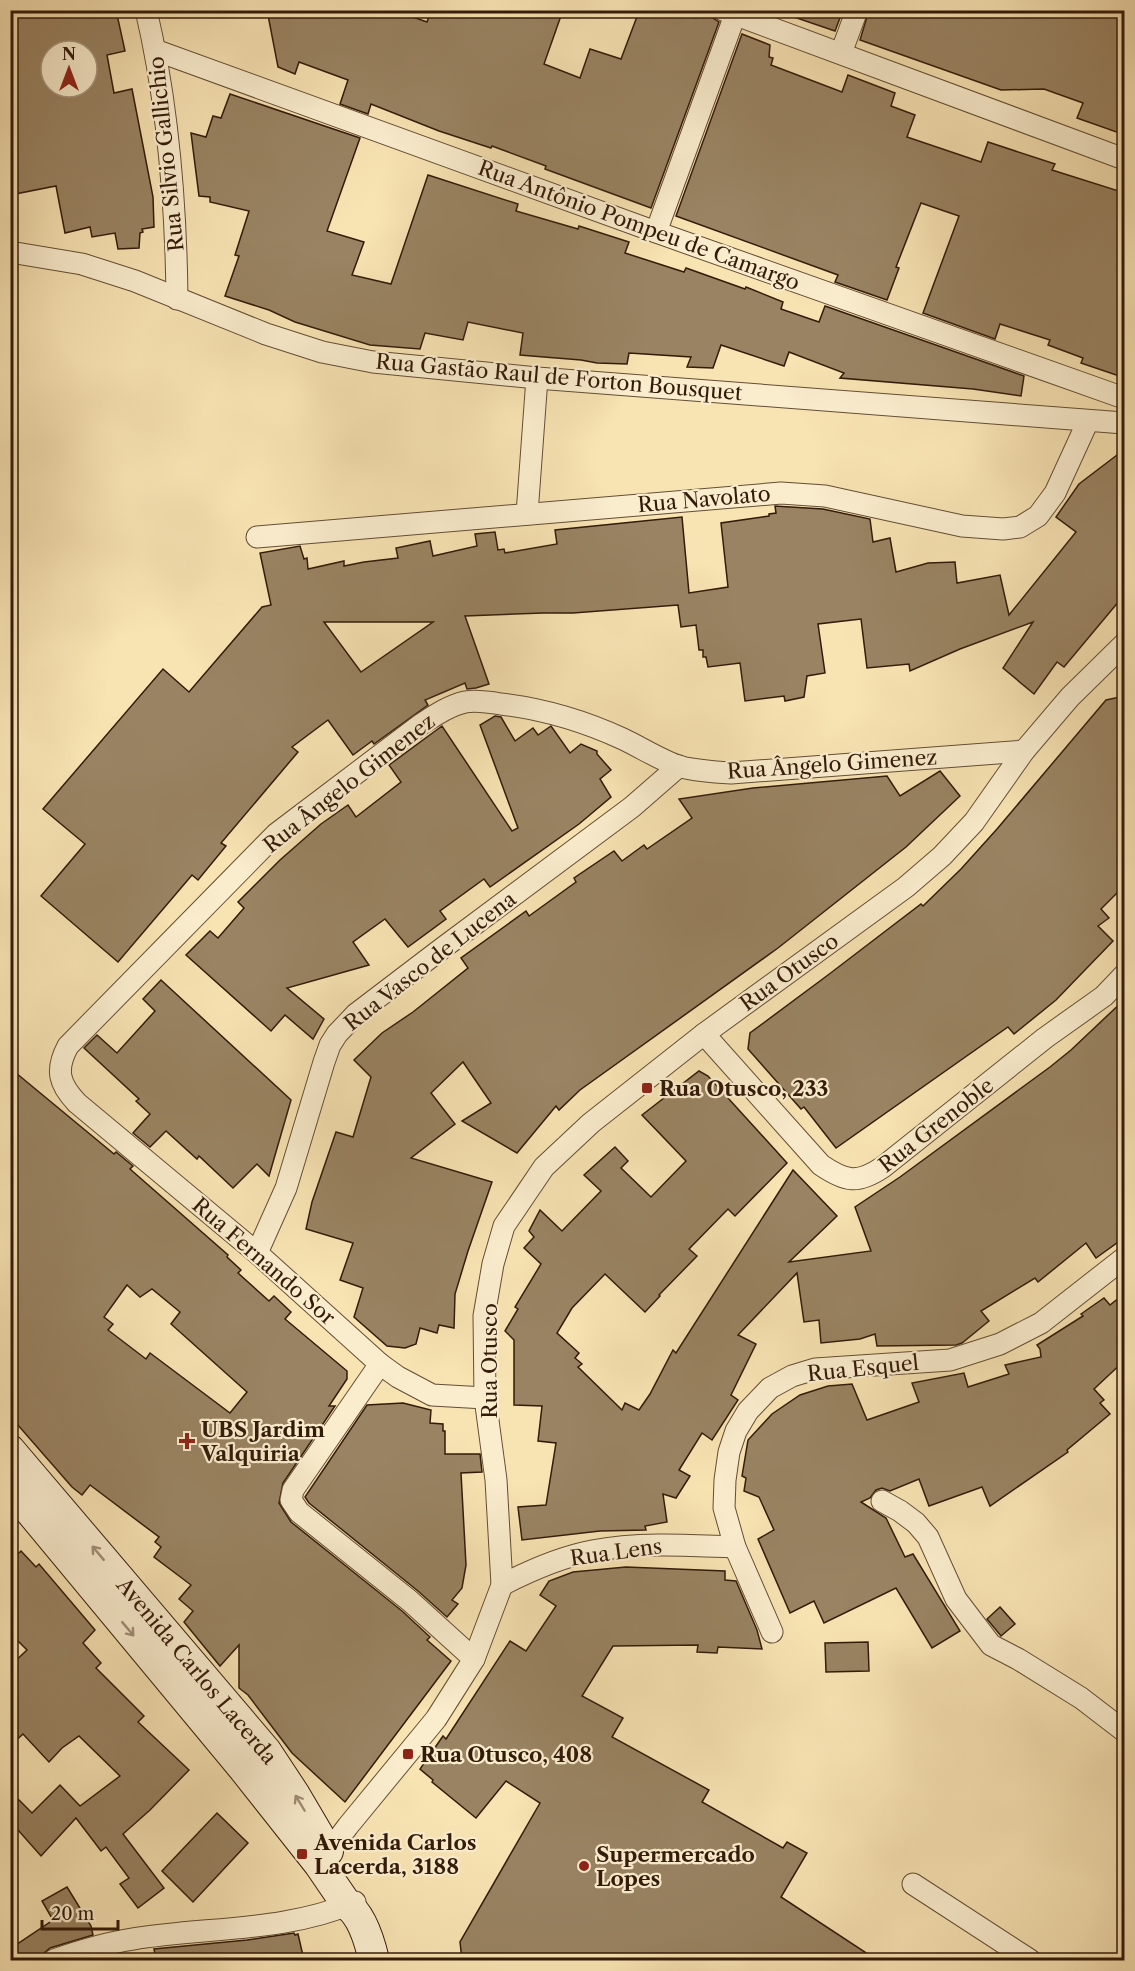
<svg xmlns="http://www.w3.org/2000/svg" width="1135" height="1971" font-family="'Libre Caslon Text',serif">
<rect width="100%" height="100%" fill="#f8e3b3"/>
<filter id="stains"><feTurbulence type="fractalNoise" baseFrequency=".00333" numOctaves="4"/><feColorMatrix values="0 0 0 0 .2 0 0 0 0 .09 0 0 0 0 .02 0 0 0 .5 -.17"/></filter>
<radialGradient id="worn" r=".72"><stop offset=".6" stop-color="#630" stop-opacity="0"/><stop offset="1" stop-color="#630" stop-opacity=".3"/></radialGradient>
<g fill="#998362" stroke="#331b0a" stroke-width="1.5" fill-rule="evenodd">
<path d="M10,10H116L125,51L107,55L114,93L132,89L153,197L154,227L142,229L143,232L140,233L139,248L118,249L115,233L92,237L90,227L65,233L56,186L10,195ZM51,51H87V87H51Z"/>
<polygon points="267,10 393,10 427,22 431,10 563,10 544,64 580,78 590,49 621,59 638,14 648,17 651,10 674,10 696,18 698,10 711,10 713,18 719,22 651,208 545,169 546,166 492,146 491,148 439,131 371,104 368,114 340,104 348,80 299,62 295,74 278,67"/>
<polygon points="785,10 843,10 835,31 785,14"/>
<polygon points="869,10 1125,10 1125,135 1077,118 1083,103 1044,89 1001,90 860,40"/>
<polygon points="742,34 770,45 769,57 773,58 771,65 842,92 848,75 895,93 891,106 915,115 907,137 981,162 988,142 1055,164 1052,170 1125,193 1125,378 1081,363 1083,358 1048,345 1050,340 1000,324 995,339 923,313 959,216 921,203 896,267 899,268 887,300 835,282 838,275 676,216"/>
<polygon points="230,94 360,138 327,231 364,242 352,275 391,284 428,175 518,204 516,211 578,229 579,226 629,242 625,253 684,272 686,268 745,289 746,287 783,302 781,309 819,322 825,306 1024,376 1021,396 973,389 840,378 844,373 789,352 784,366 721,345 713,368 687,367 691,357 629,353 627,364 597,363 581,360 520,355 523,333 468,322 463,340 425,333 420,349 370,345 295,322 269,310 225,296 239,256 235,255 249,211 210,202 210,197 199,196 191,133 206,137 213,116 221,118"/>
<path d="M1125,449V594L1064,667L1057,662L1034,694L1003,668L1033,622L960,649L910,671L909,664L867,668L861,619L818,624L825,673L807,676L804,697L785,701L784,696L745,701L740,663L708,667L706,657H703V650H699L696,625L681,627L678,605L573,613H543L465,616L489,684L476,688L467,689L465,683L425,700L428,705L374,744L372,741L353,755L328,720L292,747L298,752L221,843L226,846L198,880L192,875L118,962L41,896L85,844L43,809L163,669L189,692L262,607L271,605L260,553L300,546L304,559L307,558L308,569L344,561V566L364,562L398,558L396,548L430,541L433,556L477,546L475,534L495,532L498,550L504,549L505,553L557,544L555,530L682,517L689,593L728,587L721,523L769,516V514L776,513L775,506L823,509L870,519L873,542L890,538L896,572L928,563L955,562L957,583L1000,575L1009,615L1076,532L1056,517L1079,484ZM324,622H433L361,672Z"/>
<polygon points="1125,696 1125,885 1101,909 1109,918 1098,926 1113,941 1056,1000 1014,1034 1008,1027 836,1148 804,1107 801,1109 748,1049 750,1033 828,975 921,904 923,906 961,869 997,829 1106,700"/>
<polygon points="495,716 501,717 515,741 533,728 538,735 551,726 570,753 581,744 597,751 597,754 611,770 600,779 611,797 579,824 490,887 484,879 440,911 446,919 408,947 385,919 353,942 369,965 287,988 324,1019 313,1039 285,1015 271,1031 186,955 210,931 218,938 244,908 238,902 280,860 321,824 348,805 356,817 401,782 389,765 442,726 512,831 518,828 480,725"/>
<polygon points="940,771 960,796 906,847 778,948 580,1090 559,1110 556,1106 517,1153 462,1121 491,1103 463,1062 431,1093 455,1124 411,1158 492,1182 468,1251 455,1294 454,1328 439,1325 437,1333 420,1328 416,1344 405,1348 387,1346 354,1317 363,1288 340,1280 353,1243 306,1229 312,1202 336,1132 353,1137 371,1077 354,1060 382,1033 413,1012 468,968 461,958 526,911 529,916 576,882 574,878 614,851 622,861 644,845 647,849 692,818 679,799 753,788 887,776 900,796"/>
<polygon points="161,980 291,1100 269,1176 257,1164 233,1188 199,1156 197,1159 166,1131 150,1147 133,1133 150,1114 136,1101 139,1099 84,1048 97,1035 117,1053 155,1011 143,999"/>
<polygon points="1125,999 1125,1237 1096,1258 1086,1243 1038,1282 1035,1278 981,1311 989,1321 962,1343 956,1345 877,1346 875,1334 860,1339 821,1343 819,1320 804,1322 797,1273 738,1335 756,1344 731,1395 738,1400 712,1440 702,1433 679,1470 690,1476 676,1498 663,1494 667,1522 645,1526 646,1530 600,1531 522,1540 518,1507 546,1505 556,1443 538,1441 542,1406 514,1405 514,1340 505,1331 518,1309 515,1307 541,1264 524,1248 534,1237 529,1231 540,1210 562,1231 601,1191 584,1175 615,1147 628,1161 621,1168 651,1197 686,1161 642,1115 699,1071 708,1076 787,1163 735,1216 728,1209 689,1249 697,1256 659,1295 660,1296 645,1312 605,1274 572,1308 557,1333 579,1353 575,1358 582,1364 578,1367 622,1410 625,1403 639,1410 650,1394 673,1350 676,1353 793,1170 837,1216 789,1262 871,1251 855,1207 900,1177 1050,1067 1071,1050"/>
<path d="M10,1068L114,1154L116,1152L133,1166L130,1169L228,1255L227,1257L241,1270L238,1273L269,1301L274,1296L291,1312L285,1319L347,1371V1379L329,1406H335L283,1483L279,1503L291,1522L402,1611L430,1637L427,1640L451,1661L345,1802L292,1753L248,1695L239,1688V1645L220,1666L184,1622L193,1611L179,1599L191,1585L154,1557L161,1547L155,1542L159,1537L90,1485L82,1495L72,1487L10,1416ZM127,1285L140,1297L152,1289L180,1312L171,1324L247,1392L230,1413L150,1353L146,1359L108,1330L113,1324L104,1317Z"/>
<polygon points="1125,1293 1125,1360 1094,1389 1104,1400 1100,1403 1110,1414 1067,1450 1068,1452 990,1506 982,1487 929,1506 919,1479 890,1491 882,1488 876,1490 870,1498 861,1502 886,1518 905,1557 913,1554 960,1631 932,1648 896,1588 824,1623 814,1601 790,1613 758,1539 774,1530 759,1497 744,1491 746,1478 742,1476 748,1440 772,1414 800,1395 828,1386 852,1384 867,1420 919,1402 912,1383 964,1373 968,1387 1009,1374 1005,1365 1041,1357 1040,1349 1037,1345 1083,1316 1081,1314 1104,1298 1110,1305"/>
<polygon points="403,1403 431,1410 430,1423 443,1424 443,1431 445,1431 445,1454 480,1454 482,1472 461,1473 466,1565 462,1588 452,1600 458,1604 447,1617 418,1591 309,1503 305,1497 367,1405"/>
<polygon points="21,1551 36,1567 39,1564 95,1630 83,1643 101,1663 96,1668 144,1716 138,1722 189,1770 150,1810 123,1834 164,1888 138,1908 120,1884 129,1878 106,1847 101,1851 76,1818 41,1856 10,1821 10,1791 32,1813 60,1785 80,1806 120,1776 79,1736 62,1748 49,1762 23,1734 10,1746 10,1666 27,1650 10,1633 10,1561"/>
<polygon points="626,1567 725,1571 725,1580 736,1581 757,1630 762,1649 718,1647 717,1653 697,1652 698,1645 613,1646 582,1696 623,1718 612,1737 709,1790 702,1802 783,1848 787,1842 807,1853 781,1897 877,1960 462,1960 460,1942 540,1803 506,1781 476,1818 432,1782 433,1780 420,1769 443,1736 446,1739 510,1641 526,1651 556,1606 540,1595 549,1581 573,1572"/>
<polygon points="1000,1607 1015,1624 1001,1636 987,1619"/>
<polygon points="868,1642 869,1671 826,1672 825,1643"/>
<polygon points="217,1813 248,1843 193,1902 162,1871"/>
<polygon points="67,1887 91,1926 93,1935 50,1948 43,1954 22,1960 10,1960 10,1949 53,1920 42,1901"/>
<polygon points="294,1933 295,1935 298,1934 304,1960 156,1960 154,1949 247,1940"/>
</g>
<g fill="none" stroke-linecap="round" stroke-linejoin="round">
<g stroke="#644d34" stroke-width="23">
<g id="street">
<path d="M146,10C168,104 176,203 177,299"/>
<polyline points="723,10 1124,159"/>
<polyline points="155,50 656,232 1124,398"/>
<polyline points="841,53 857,10"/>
<polyline points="656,232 735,15"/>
<polyline points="10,252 82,264 135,281 266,334 322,352 373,362 537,378 1124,423"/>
<polyline points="527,514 537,378"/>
<polyline points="257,537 781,493 825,496 962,526 1003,529 1020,527 1038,516 1055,493 1088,421"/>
<path d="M704,1034L821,1165C846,1182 858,1184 883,1167L1045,1038L1104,996L1124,975"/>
<polyline points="257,1253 286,1188 324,1062 330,1045 337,1034 356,1014 440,950 632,807 679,766"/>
<polyline points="380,1364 293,1490 291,1500 299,1512 410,1601 474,1659"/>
<path d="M485,1398L432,1395L398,1377L380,1364L257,1253L77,1103C59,1084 55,1070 68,1046L276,834L420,725C434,716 448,706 465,702C476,700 489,702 501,704C544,709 584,721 623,739C642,748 662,761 681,767C698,771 714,772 731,773L1024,751"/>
<polyline points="882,1501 900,1511 916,1523 928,1537 956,1599 991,1645 1018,1659 1081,1698 1124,1731"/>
<path d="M502,1585C531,1570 561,1557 592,1551C639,1542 687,1545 735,1547"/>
<polyline points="772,1632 735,1547 724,1508 725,1480 729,1452 736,1431 748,1411 770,1388 792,1376 815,1369 950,1360 1000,1344 1041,1323 1124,1258"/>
<polyline points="321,1862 348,1826 436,1719 474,1659 502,1585 496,1480 485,1398 484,1316 493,1264 504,1226 544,1167 591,1123 704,1034 906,887 942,856 974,822 1024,751 1070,697 1124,644"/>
<polyline points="913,1884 1030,1960"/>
<path d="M54,1960C80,1951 106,1943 133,1939C206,1927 286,1932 355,1902"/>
</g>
</g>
<g stroke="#331b0a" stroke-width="32">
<g id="secondary">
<polyline points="10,1450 266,1751 295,1795 328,1851"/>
<path d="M10,1487L243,1768L319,1864L347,1905C362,1915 370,1943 374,1960"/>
</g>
</g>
<use href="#street" stroke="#faedce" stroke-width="21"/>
<use href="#secondary" stroke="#faedce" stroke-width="30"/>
</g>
<defs><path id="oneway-shaft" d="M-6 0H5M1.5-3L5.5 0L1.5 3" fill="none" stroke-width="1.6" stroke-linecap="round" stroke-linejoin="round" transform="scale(1.5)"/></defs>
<g stroke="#a08e76">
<use href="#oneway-shaft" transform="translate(98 1553) rotate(-130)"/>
<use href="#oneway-shaft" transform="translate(128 1629) rotate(50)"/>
<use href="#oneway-shaft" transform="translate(300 1803) rotate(-121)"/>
</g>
<g fill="#8f2418" stroke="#faedce" stroke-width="2">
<rect x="641" y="1082" width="12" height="12" rx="3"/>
<path d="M184 1432h6v6h6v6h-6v6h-6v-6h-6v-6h6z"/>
<rect x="402" y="1748" width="12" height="12" rx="3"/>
<rect x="296" y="1848" width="12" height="12" rx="3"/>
<circle cx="584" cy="1866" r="6"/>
</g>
<g text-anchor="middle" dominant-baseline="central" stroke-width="4.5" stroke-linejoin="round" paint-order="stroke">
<g font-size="21" fill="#331b0a" stroke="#faedce">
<text transform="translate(166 154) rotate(-96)">Rua Silvio Gallichio</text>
<text transform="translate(639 225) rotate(20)">Rua Antônio Pompeu de Camargo</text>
<text transform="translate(559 377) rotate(5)">Rua Gastão Raul de Forton Bousquet</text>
<text transform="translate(704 499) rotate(-5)">Rua Navolato</text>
<text transform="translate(832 764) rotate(-4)">Rua Ângelo Gimenez</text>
<text transform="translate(349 783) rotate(-38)">Rua Ângelo Gimenez</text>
<text transform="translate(430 961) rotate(-38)">Rua Vasco de Lucena</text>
<text transform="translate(789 972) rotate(-36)">Rua Otusco</text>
<text transform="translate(936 1125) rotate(-38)">Rua Grenoble</text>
<text transform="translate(264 1261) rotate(41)">Rua Fernando Sor</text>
<text transform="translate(489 1361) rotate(-90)">Rua Otusco</text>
<text transform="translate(863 1368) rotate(-6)">Rua Esquel</text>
<text transform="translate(616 1552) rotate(-8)">Rua Lens</text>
<text transform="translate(197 1671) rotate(50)">Avenida Carlos Lacerda</text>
</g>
<g font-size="21" font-weight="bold" fill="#331b0a" stroke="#faedce" text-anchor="start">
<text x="659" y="1088">Rua Otusco, 233</text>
<text x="201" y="1429">UBS Jardim<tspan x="201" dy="24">Valquiria</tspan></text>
<text x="420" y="1754">Rua Otusco, 408</text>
<text x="314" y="1842">Avenida Carlos<tspan x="314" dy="24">Lacerda, 3188</tspan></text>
<text x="596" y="1854">Supermercado<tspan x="596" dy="24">Lopes</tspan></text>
</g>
</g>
<rect width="1135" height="1971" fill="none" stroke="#f8e3b3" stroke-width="36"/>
<rect x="12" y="12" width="1111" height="1947" fill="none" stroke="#331b0a" stroke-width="3"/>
<rect x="18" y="18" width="1099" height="1935" fill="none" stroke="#331b0a" stroke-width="1.5"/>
<g transform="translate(69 69)"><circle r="28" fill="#faedce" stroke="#aa9980" stroke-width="1.5"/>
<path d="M0-4.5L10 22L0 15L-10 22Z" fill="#8f2418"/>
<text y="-9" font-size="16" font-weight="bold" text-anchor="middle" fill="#331b0a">N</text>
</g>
<path d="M42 1920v9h76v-9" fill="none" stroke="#331b0a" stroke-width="3"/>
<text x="51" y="1920" font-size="18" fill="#331b0a" stroke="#faedce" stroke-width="4.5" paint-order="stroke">20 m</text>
<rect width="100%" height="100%" filter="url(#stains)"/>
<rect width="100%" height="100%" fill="url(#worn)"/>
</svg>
